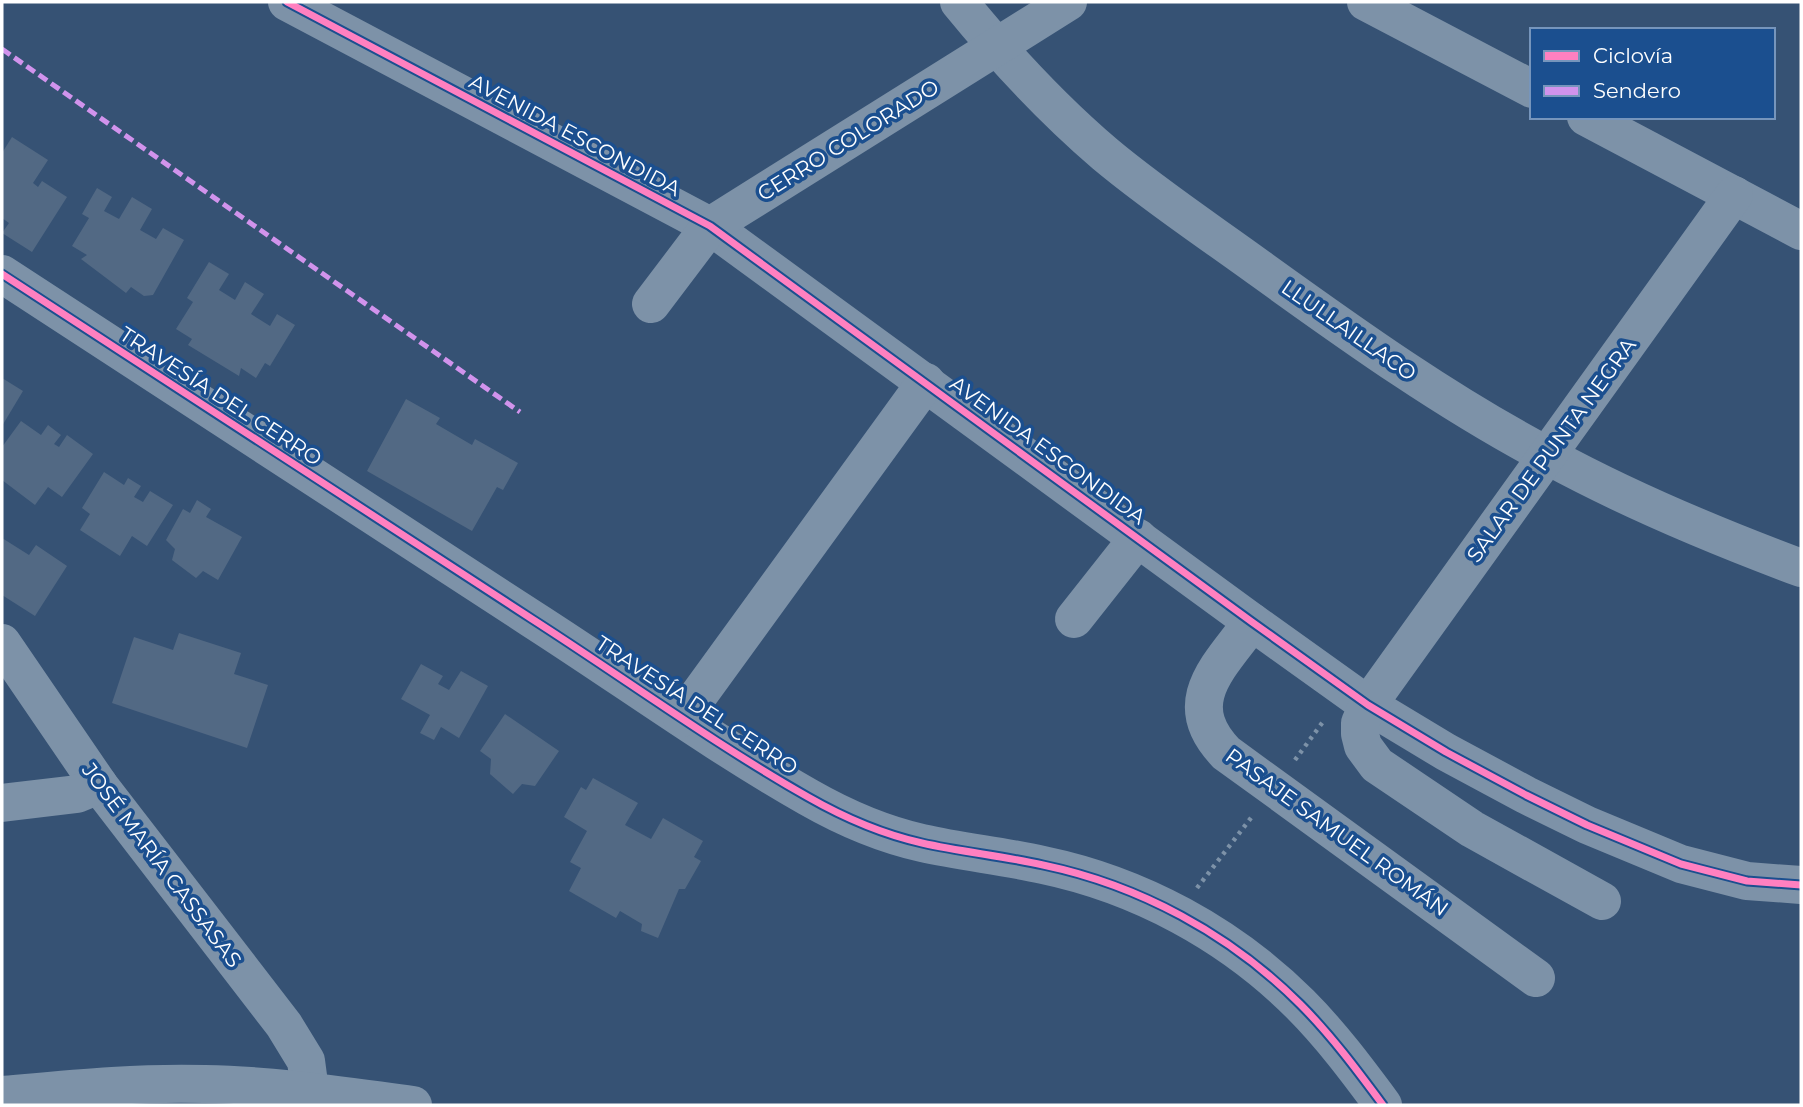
<svg xmlns="http://www.w3.org/2000/svg" width="1803" height="1107" font-family="Montserrat,sans-serif">
<rect width="100%" height="100%" fill="#365274"/>
<g fill="#526984">
<polygon points="12,137 48,160 33,183 38,187 42,181 67,197 32,252 2,233 9,223 2,218 2,153"/>
<polygon points="97,188 112,197 104,211 119,219 132,197 152,209 140,230 156,239 163,228 184,240 153,295 144,296 131,287 126,293 81,259 87,255 72,246 89,218 82,214"/>
<polygon points="209,262 229,274 219,290 235,300 245,282 264,294 251,314 270,326 277,314 295,325 270,366 265,363 256,378 241,368 239,376 188,345 192,339 176,329 193,302 187,298"/>
<polygon points="2,378 23,391 2,426"/>
<polygon points="406,399 440,418 436,424 472,445 475,439 518,463 503,490 497,487 472,531 367,471"/>
<polygon points="21,421 41,435 48,425 61,435 54,444 59,447 67,435 93,454 62,497 48,487 35,505 2,480 2,447"/>
<polygon points="104,472 124,485 128,478 141,486 134,497 143,502 150,491 173,505 147,546 132,536 120,556 80,530 90,514 82,508"/>
<polygon points="197,500 211,509 206,517 242,537 218,580 203,571 196,578 172,560 175,549 166,540 183,509 190,513"/>
<polygon points="2,538 29,555 36,545 67,566 35,616 2,595"/>
<polygon points="179,633 241,653 234,674 268,685 247,748 112,703 134,637 173,650"/>
<polygon points="421,664 443,676 438,684 449,690 461,671 488,686 459,738 441,727 434,740 420,733 430,715 401,699"/>
<polygon points="505,714 559,751 535,786 522,784 513,794 490,774 491,759 480,751"/>
<polygon points="593,778 638,803 625,825 651,839 663,818 703,841 694,857 701,861 685,889 679,889 658,938 641,931 642,924 620,911 616,918 569,891 581,868 570,862 587,831 564,817 581,787 586,790"/>
</g>
<g fill="none" stroke-linecap="round" stroke-linejoin="round">
<g stroke="#7d92a8" stroke-width="4.5" stroke-dasharray="3.5 5" stroke-linecap="butt">
<polyline points="1295,760 1325,719"/>
<polyline points="1197,888 1254,814"/>
</g>
<g stroke="#7d92a8" stroke-width="38">
<polyline points="287,2 710,226 1252,622 1368,705 1446,752 1526,795 1587,825 1681,864 1747,881 1801,885"/>
<path d="M959,2C1004,57 1051,108 1105,154C1155,196 1210,232 1262,270C1355,337 1449,404 1550,457C1631,501 1715,536 1801,568"/>
<polyline points="1366,2 1532,89"/>
<polyline points="1586,117 1801,231"/>
<path d="M2,274C179,389 355,504 532,619C624,678 713,743 808,797C843,817 882,834 922,843C962,852 1003,856 1043,865C1139,885 1230,934 1300,1004C1331,1035 1357,1070 1383,1105"/>
<polyline points="651,304 710,226 1068,2"/>
<polyline points="1074,619 1138,538"/>
<path d="M1252,622C1220,666 1177,702 1226,753L1536,978"/>
<polyline points="2,643 99,785 284,1025 306,1061 310,1091"/>
<polyline points="682,718 926,382"/>
<polyline points="2,803 77,794 99,785"/>
<polyline points="1602,901 1472,829 1377,765 1363,746 1360,734 1360,723 1368,705 1734,195"/>
<path d="M2,1095C69,1089 137,1082 205,1084C275,1085 344,1096 413,1105"/>
</g>
<polyline stroke="#d193ec" stroke-width="5" stroke-dasharray="10 5" stroke-linecap="butt" points="2,49 520,412"/>
<g stroke="#1b4f8f" stroke-width="11">
<g id="cycleway">
<polyline points="287,2 710,226 1252,622 1368,705 1446,752 1526,795 1587,825 1681,864 1747,881 1801,885"/>
<path d="M2,274C179,389 355,504 532,619C624,678 713,743 808,797C843,817 882,834 922,843C962,852 1003,856 1043,865C1139,885 1230,934 1300,1004C1331,1035 1357,1070 1383,1105"/>
</g>
</g>
<use href="#cycleway" stroke="#ff80c0" stroke-width="7"/>
</g>
<g text-anchor="middle" dominant-baseline="central" stroke-width="7" stroke-linejoin="round" paint-order="stroke">
<g font-size="21" fill="#fff" stroke="#1b4f8f">
<text transform="translate(575 135) rotate(28)">AVENIDA ESCONDIDA</text>
<text transform="translate(848 140) rotate(-32)">CERRO COLORADO</text>
<text transform="translate(1349 330) rotate(35)">LLULLAILLACO</text>
<text transform="translate(221 396) rotate(33)">TRAVESÍA DEL CERRO</text>
<text transform="translate(1048 450) rotate(36)">AVENIDA ESCONDIDA</text>
<text transform="translate(1551 450) rotate(-54)">SALAR DE PUNTA NEGRA</text>
<text transform="translate(697 705) rotate(33)">TRAVESÍA DEL CERRO</text>
<text transform="translate(1337 832) rotate(36)">PASAJE SAMUEL ROMÁN</text>
<text transform="translate(162 865) rotate(53)">JOSÉ MARÍA CASSASAS</text>
</g>
</g>
<rect width="1803" height="1107" fill="none" stroke="#ffffff" stroke-width="7"/>
<rect x="1530" y="28" width="245" height="91" fill="#1b4f8f" stroke="#7695bc" stroke-width="2"/>
<rect x="1544" y="51" width="35" height="10" fill="#ff80c0" stroke="#7695bc" stroke-width="2"/>
<text x="1593" y="63" font-size="21" fill="#ffffff">Ciclovía</text>
<rect x="1544" y="86" width="35" height="10" fill="#d193ec" stroke="#7695bc" stroke-width="2"/>
<text x="1593" y="98" font-size="21" fill="#ffffff">Sendero</text>
</svg>
